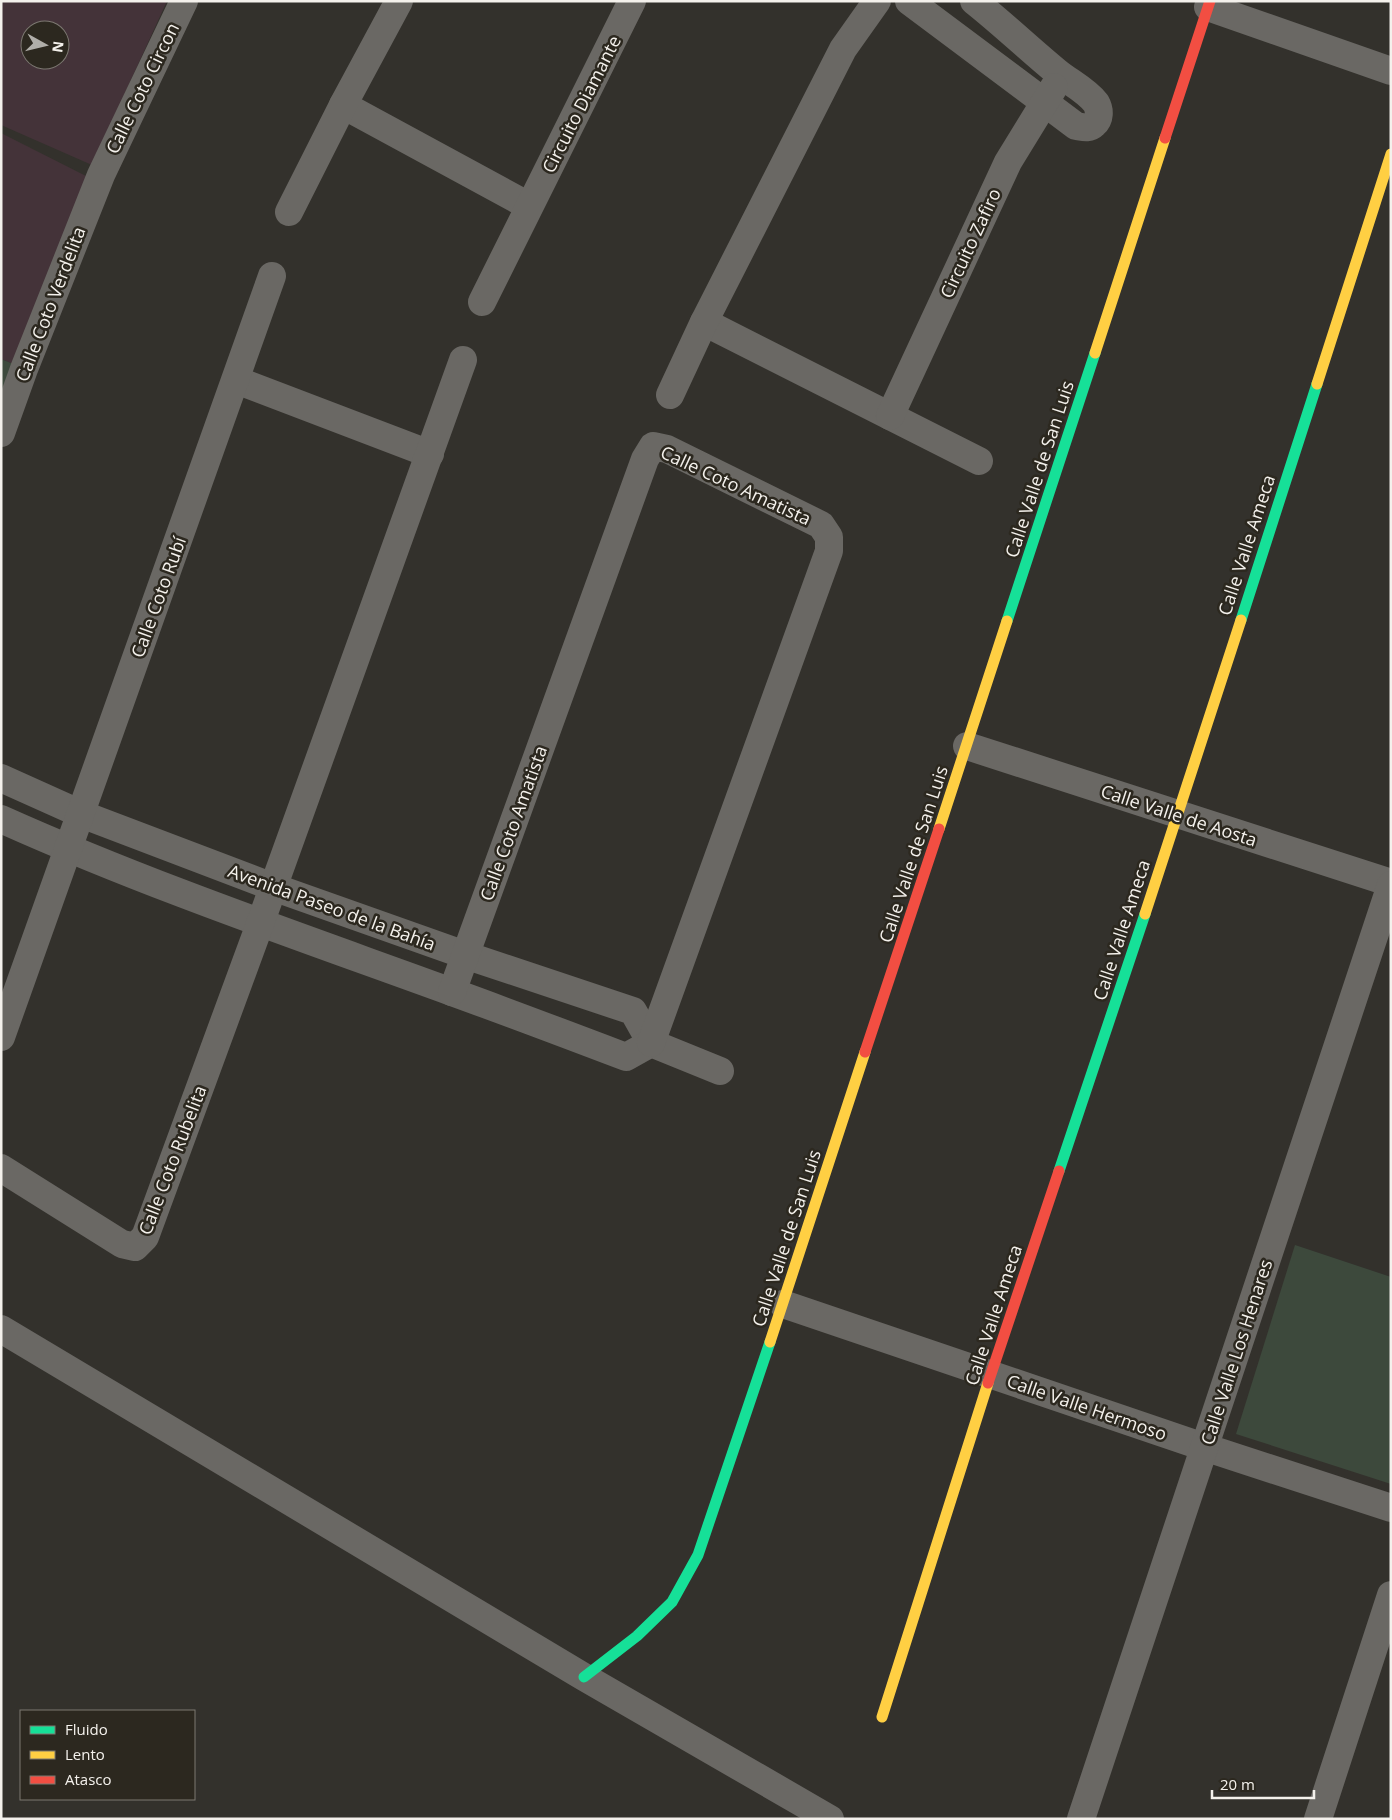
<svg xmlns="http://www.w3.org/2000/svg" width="1392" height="1820" font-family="'Open Sans',sans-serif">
<rect width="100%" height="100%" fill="#33312c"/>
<g fill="#443339" fill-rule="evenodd">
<path d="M1,1H167L92,165L1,125ZM30,30H60V60H30Z"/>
<polygon points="1,133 86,176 16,365 1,359"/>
</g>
<g fill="#3d493c">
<polygon points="1,359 16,365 1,394"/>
<polygon points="1295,1245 1391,1277 1391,1484 1236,1434"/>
</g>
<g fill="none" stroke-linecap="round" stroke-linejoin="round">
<g stroke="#6a6864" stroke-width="28">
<path d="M909,1L1076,126C1083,127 1089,129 1094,124C1100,119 1100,110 1096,103C1086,90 1069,82 1057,72C1029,49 1003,24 974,1"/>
<polyline points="1208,7 1391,71"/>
<polyline points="343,105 529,206"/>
<polyline points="289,212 343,105 399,1"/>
<polyline points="482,302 632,1"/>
<polyline points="704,322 979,461"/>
<polyline points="236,380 430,454"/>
<polyline points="670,395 704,322 843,49 877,1"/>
<polyline points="890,416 1008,162 1054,87"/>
<polyline points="1,433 24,369 101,175 184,1"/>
<polyline points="967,746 1391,883"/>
<polyline points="1,778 81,814 273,887 465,955 633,1011 651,1043 720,1071"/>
<path d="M1,819C148,885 301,937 452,992C510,1013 568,1035 626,1057L651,1043"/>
<polyline points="452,992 645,459 653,446 667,449 821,525 829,537 829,551 651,1043"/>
<polyline points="1,1037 272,276"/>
<polyline points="1,1168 122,1244 135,1247 145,1237 260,924 463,360"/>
<polyline points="783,1304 1204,1447 1391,1508"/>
<polyline points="1,1329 584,1677 830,1819"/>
<polyline points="1081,1819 1391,885"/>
<polyline points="1318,1819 1391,1595"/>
</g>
<g stroke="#16e098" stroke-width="11">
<polyline points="1241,620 1317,384"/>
<polyline points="1007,621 1095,353"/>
<polyline points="1059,1171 1145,914"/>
<polyline points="584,1677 637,1636 672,1602 698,1555 770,1342"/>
</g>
<g stroke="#ffcf43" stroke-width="11">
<polyline points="1095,353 1165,138"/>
<polyline points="1317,384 1391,154"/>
<polyline points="939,829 1007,621"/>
<polyline points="1145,914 1241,620"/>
<polyline points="770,1342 865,1052"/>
<polyline points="882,1717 988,1383"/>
</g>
<g stroke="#f24e42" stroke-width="11">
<polyline points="1165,138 1210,1"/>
<polyline points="865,1052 939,829"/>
<polyline points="988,1383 1059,1171"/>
</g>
</g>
<g text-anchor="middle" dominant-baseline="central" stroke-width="5" stroke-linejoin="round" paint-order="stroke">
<g font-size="18" fill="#f4f1ec" stroke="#2c281f">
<text transform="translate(142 88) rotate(-64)">Calle Coto Circon</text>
<text transform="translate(581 104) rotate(-63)">Circuito Diamante</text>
<text transform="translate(970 243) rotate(-65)">Circuito Zafiro</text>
<text transform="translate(50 304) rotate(-69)">Calle Coto Verdelita</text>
<text transform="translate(1039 469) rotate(-72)">Calle Valle de San Luis</text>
<text transform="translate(736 485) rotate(25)">Calle Coto Amatista</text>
<text transform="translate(1246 545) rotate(-72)">Calle Valle Ameca</text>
<text transform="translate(158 597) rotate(-70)">Calle Coto Rubí</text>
<text transform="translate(1179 815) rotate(18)">Calle Valle de Aosta</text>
<text transform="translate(513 823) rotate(-70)">Calle Coto Amatista</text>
<text transform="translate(913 854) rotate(-72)">Calle Valle de San Luis</text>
<text transform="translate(332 907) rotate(20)">Avenida Paseo de la Bahía</text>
<text transform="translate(1121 930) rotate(-72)">Calle Valle Ameca</text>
<text transform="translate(172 1160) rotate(-69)">Calle Coto Rubelita</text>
<text transform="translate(786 1238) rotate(-72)">Calle Valle de San Luis</text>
<text transform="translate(993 1315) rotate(-72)">Calle Valle Ameca</text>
<text transform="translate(1236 1352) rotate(-72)">Calle Valle Los Henares</text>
<text transform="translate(1087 1407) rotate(19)">Calle Valle Hermoso</text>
</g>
</g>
<rect width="1392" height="1820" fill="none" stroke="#f4f1ec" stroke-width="5"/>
<rect x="20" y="1710" width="175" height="90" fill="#2c281f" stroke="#7c7871"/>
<rect x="30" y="1726" width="25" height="8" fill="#16e098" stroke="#7c7871"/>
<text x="65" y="1735" font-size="15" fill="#f4f1ec">Fluido</text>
<rect x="30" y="1751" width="25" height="8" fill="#ffcf43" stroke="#7c7871"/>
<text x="65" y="1760" font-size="15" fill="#f4f1ec">Lento</text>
<rect x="30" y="1776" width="25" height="8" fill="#f24e42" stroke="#7c7871"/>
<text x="65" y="1785" font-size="15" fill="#f4f1ec">Atasco</text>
<g transform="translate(45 45) rotate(98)"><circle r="24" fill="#2c281f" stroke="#7c7871"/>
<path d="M0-4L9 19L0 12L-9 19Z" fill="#b0aea9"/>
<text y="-8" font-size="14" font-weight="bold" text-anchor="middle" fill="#f4f1ec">N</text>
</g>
<path d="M1212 1790v8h102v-8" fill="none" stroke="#f4f1ec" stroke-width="2.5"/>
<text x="1220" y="1790" font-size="15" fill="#f4f1ec" stroke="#2c281f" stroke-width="4" paint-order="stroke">20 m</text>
</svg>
